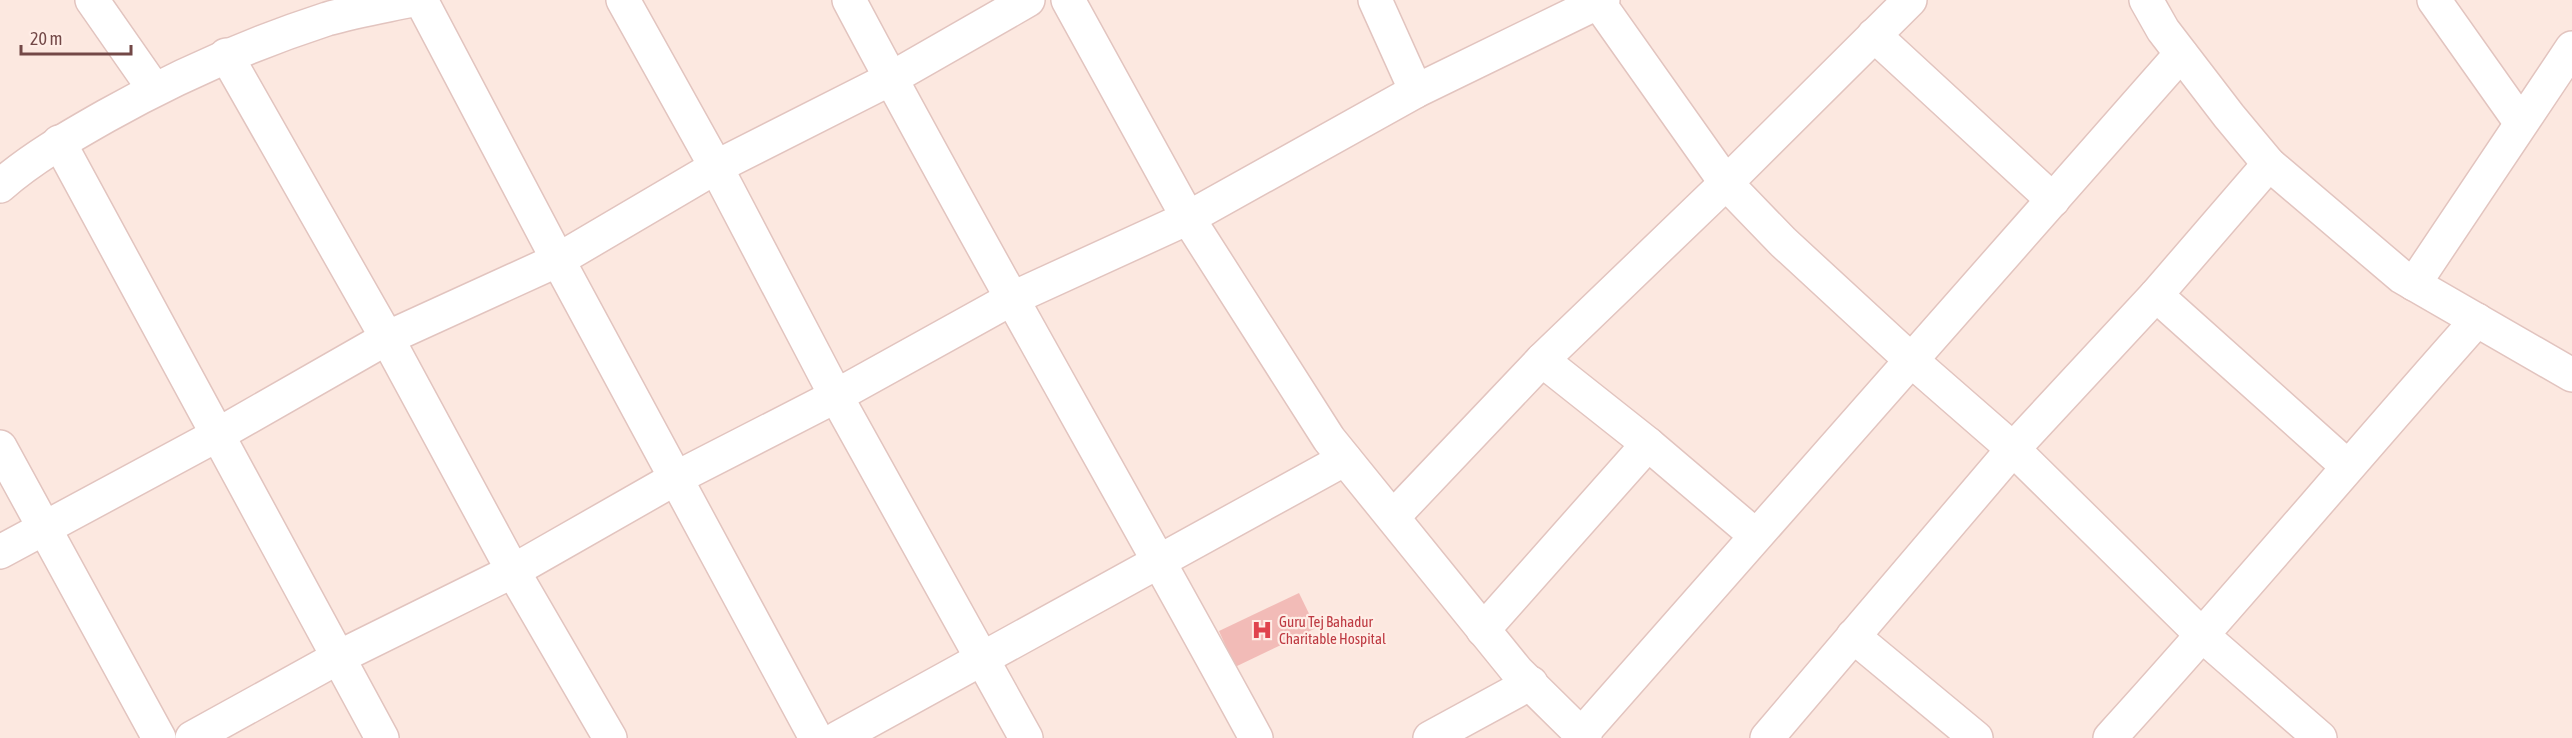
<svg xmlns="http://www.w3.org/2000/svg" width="2572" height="738" font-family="'Asap Condensed',sans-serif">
<rect width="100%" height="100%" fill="#fce8e0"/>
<polygon fill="#f2bbb7" points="1299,593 1316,628 1235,667 1219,631"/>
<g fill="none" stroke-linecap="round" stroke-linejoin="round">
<g stroke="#e2c4bf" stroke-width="36">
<g id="minor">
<polyline points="92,0 154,89"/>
<polyline points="421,0 558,260 816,738"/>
<polyline points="623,0 716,167 836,396 1026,738"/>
<path d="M849,0C980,248 1122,491 1256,738"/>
<polyline points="1068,0 1188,218 1329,439 1517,671 1585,738"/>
<polyline points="1375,0 1416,91"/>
<polyline points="2146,0 2163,30 2229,116 2269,164 2402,277 2572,375"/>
<polyline points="2434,0 2521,123"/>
<polyline points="1598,2 1726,183 1783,242 1911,360 2013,449 2203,636 2320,738"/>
<polyline points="1874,35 2053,200"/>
<polyline points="226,55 387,338 513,571 610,738"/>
<polyline points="59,142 382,738"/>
<path d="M0,186C32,158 69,137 106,116C177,76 250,44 327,19C355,11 384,6 412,0"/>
<polyline points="2414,284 2572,48"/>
<polyline points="2156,295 2347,466"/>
<polyline points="1542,360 1648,444 1755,535"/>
<polyline points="0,447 159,738"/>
<polyline points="1393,517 1542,360 1726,183 1910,0"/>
<polyline points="0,552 219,434 387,338 558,260 716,167 890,79 1028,0"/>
<polyline points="1483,630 1648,444"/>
<polyline points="1853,636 1976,738"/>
<polyline points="1581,735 2181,54"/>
<polyline points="192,738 337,658 513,571 676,478 836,396 1011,299 1188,218 1416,91 1603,0"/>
<polyline points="838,738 1345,459"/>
<polyline points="1430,738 1531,683"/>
<polyline points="1767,738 2013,449 2156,295 2269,164"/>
<path d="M2110,738C2235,601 2354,458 2477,320"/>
</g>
</g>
<use href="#minor" stroke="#fff" stroke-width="33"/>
</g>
<defs>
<g id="hospital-bare" transform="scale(1.62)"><path d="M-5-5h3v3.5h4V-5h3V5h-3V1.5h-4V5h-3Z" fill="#e0444e" stroke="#ffede6" stroke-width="2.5" paint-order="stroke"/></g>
</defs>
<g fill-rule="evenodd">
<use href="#hospital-bare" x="1262" y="630"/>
</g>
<g text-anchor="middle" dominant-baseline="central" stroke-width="4.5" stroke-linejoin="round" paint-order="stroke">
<g font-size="15" fill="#be3a42" stroke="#ffede6" text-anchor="start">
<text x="1279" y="621">Guru Tej Bahadur<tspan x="1279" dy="17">Charitable Hospital</tspan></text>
</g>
</g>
<path d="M21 45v9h110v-9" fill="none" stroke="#734847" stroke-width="3"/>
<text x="30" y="45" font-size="18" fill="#734847" stroke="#ffede6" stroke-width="4.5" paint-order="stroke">20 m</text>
</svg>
